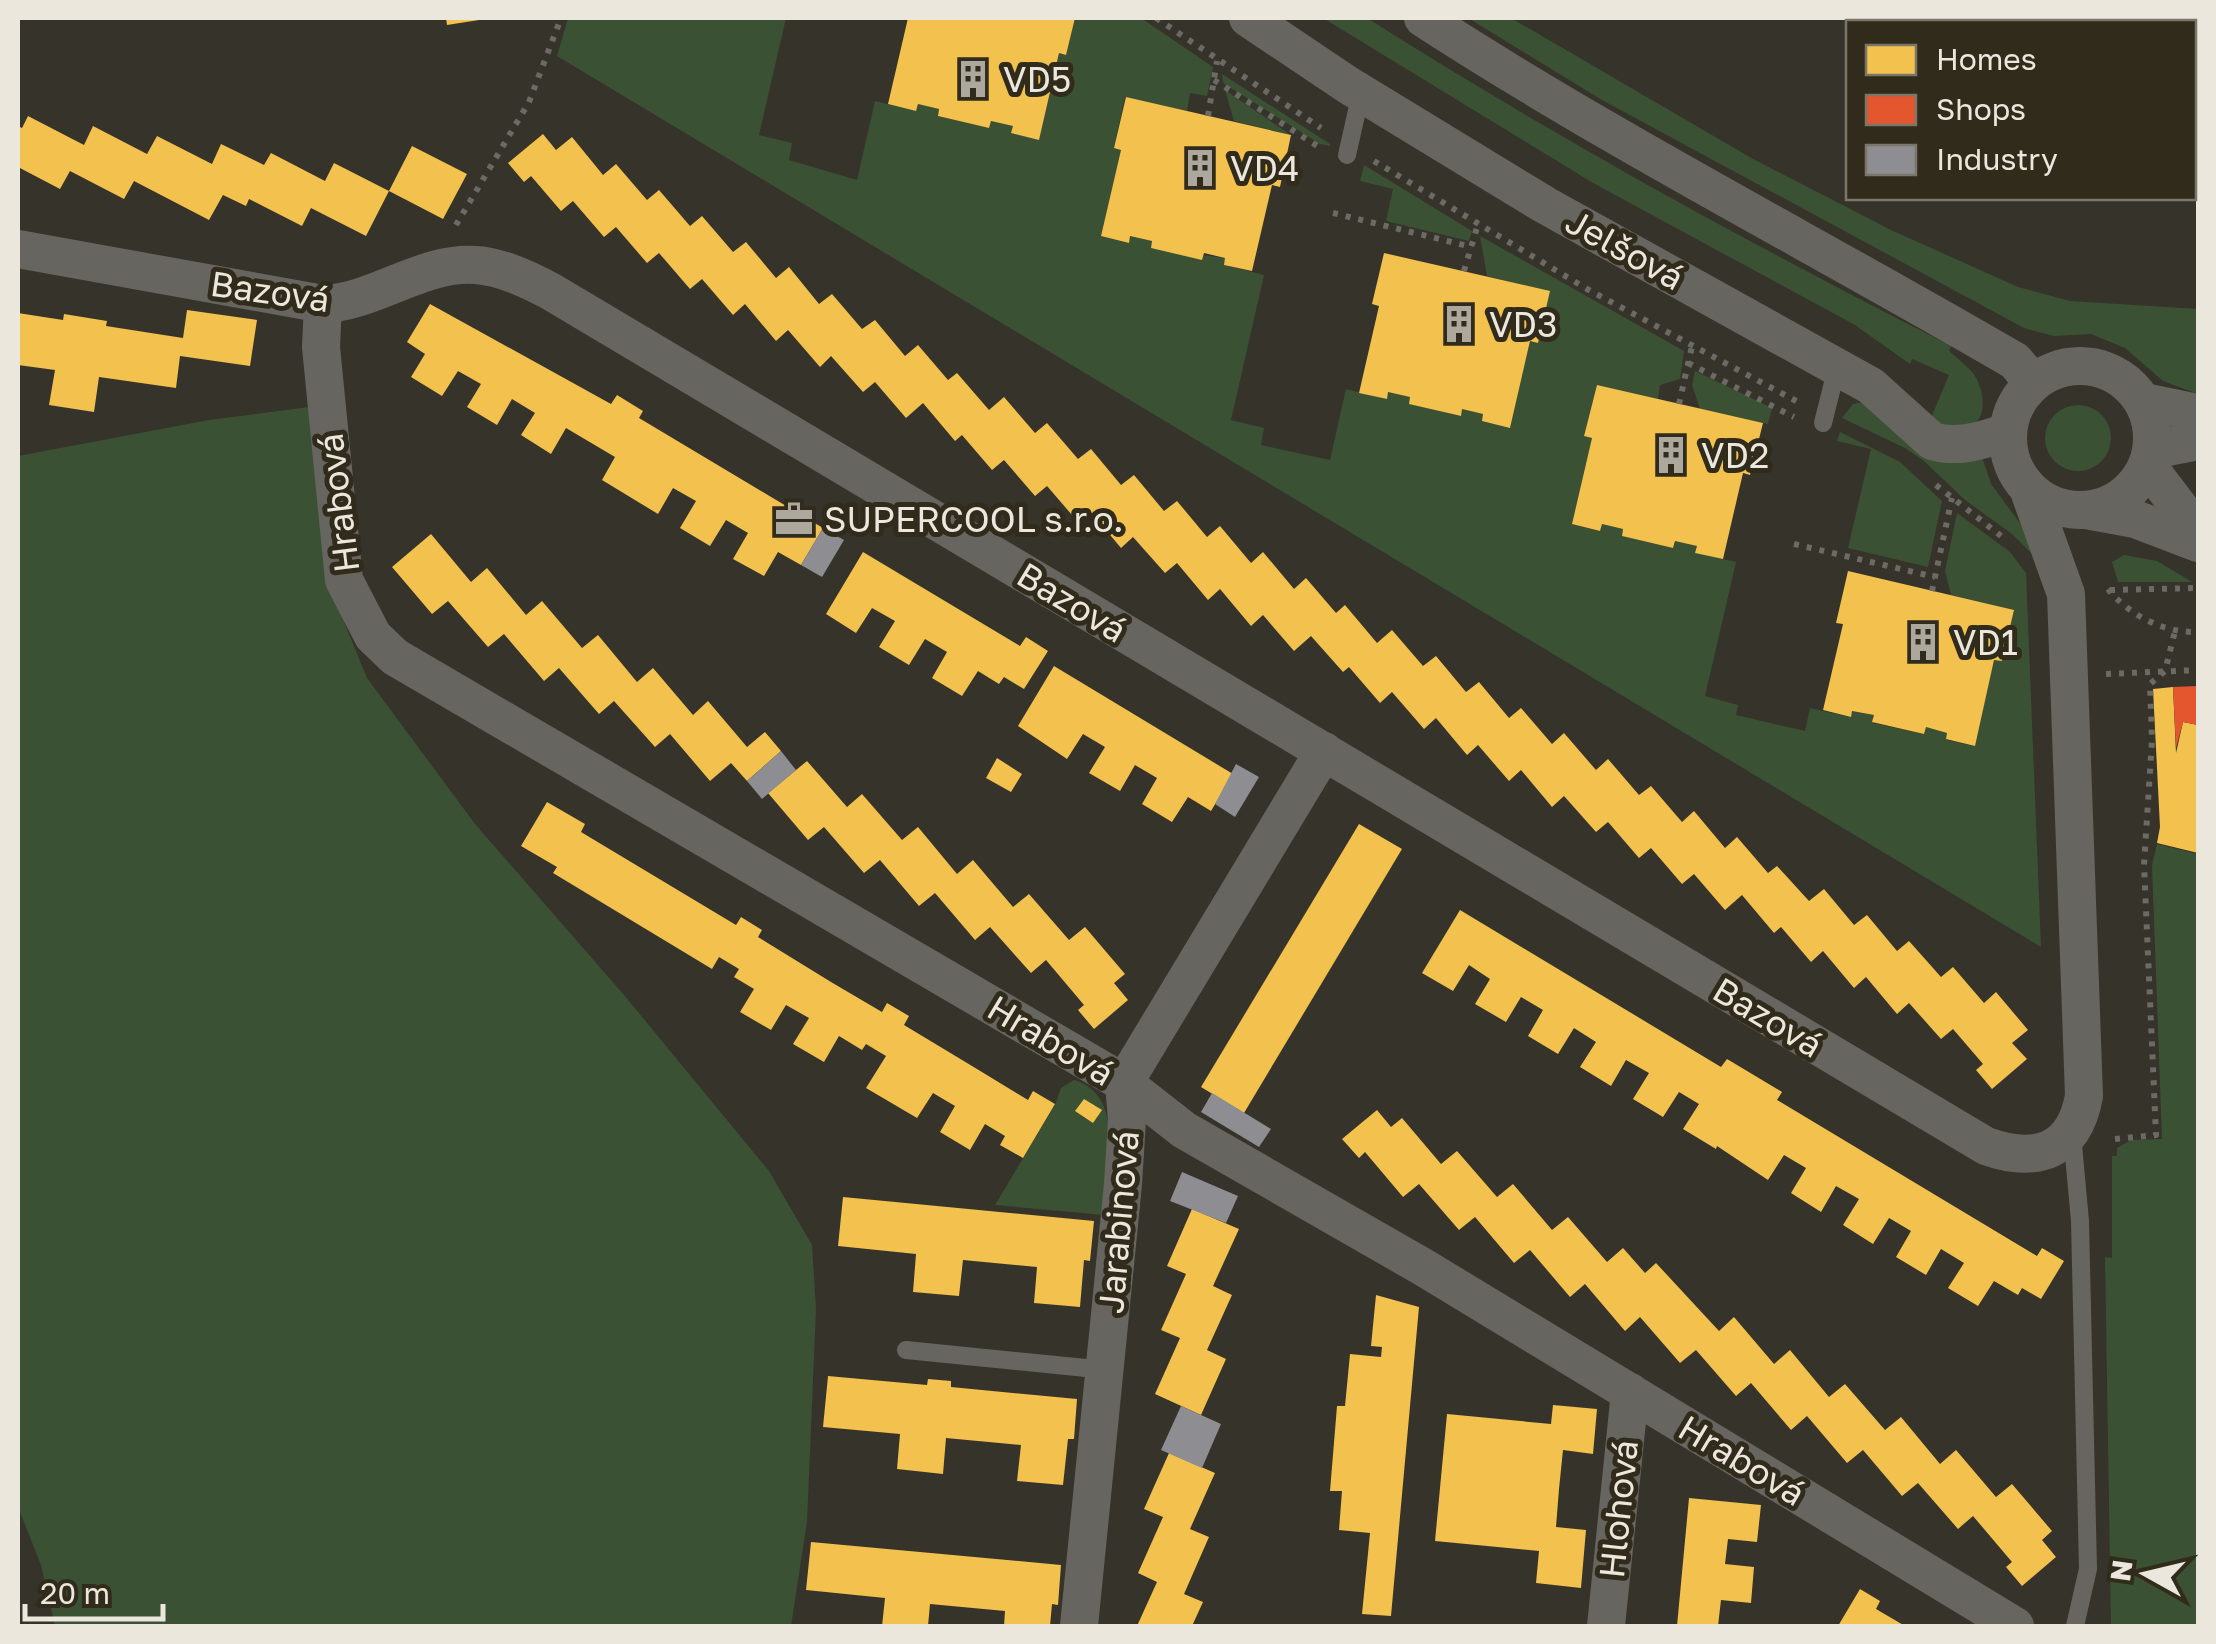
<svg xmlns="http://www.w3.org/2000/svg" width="2216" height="1644" font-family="'Golos Text',sans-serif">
<rect width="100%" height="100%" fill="#36332a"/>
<g fill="#3b5134">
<polygon points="568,18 786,18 759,135 792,143 789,160 857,180 875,101 916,111 918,104 939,109 938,116 989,128 991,121 1013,126 1012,133 1039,139 1059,53 1066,54 1075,18 1141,18 1213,67 1207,96 1190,93 1187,111 1125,97 1114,147 1121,150 1101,236 1128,243 1130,236 1152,241 1151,248 1225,258 1225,265 1264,275 1231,420 1264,428 1261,445 1330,460 1346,389 1386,399 1388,392 1410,397 1410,404 1460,416 1462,409 1483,414 1483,421 1510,427 1530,341 1538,343 1549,292 1487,276 1480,236 1684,351 1680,379 1660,385 1658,399 1597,385 1584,435 1592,438 1572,524 1599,531 1602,524 1623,529 1622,536 1673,548 1675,541 1697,546 1696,553 1736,562 1705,696 1738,705 1736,715 1805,731 1810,708 1850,717 1852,711 1874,715 1873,723 1923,734 1926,727 1947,733 1947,740 1974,746 1994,660 2002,661 2013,610 1951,595 1945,571 1957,513 2010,552 2026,573 2041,947 557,56"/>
<path d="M1323,18H1367C1556,138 1752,245 1951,346L1949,351C1957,358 1966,365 1973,373C1986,391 1990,427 1960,429C1950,430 1938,426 1928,425L1949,375L1912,359L1910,364L1855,325L1593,183Z"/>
<polygon points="1468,18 1511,18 1753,159 1891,230 2018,287 2070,301 2198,309 2198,394 2163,381 2125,348 2091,334 2054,336 2024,328 1602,100"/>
<polygon points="1222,74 1330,144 1330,146 1320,144 1223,83"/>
<polygon points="1225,90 1291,135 1234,121"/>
<polygon points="1364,165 1472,231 1469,241 1386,221 1393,189 1360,181"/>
<polygon points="1695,371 1772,408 1768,424 1700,409 1692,385"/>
<path d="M1864,402C1885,413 1893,433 1911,447C1928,461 1961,456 1982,457L1991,484L2028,534L2037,559L2012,534L1965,500L1924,461L1905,448L1842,418L1853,404Z"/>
<circle cx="2078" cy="438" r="33"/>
<polygon points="309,407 333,595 367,678 475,824 624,995 769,1171 812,1245 816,1309 807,1522 791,1626 55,1626 41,1565 18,1507 18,456 209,420"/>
<polygon points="1840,432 1900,462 1942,501 1928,567 1848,548 1871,449 1837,441"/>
<polygon points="2124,555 2157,561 2192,582 2118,582 2112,562"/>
<polygon points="2157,844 2198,854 2198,1626 2111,1626 2105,1257 2112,1258 2112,1156 2117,1156 2117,1148 2131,1140 2162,1139 2152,865"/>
<path d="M1074,1080C1127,1095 1107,1173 1104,1215L995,1205L1055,1105L1061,1088Z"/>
</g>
<g fill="#f2c14e">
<polygon points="446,18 479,18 479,20 447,25"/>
<polygon points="908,18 1075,18 1066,55 1059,53 1039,140 1011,133 1013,126 991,121 989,128 938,116 939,109 918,104 916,111 888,104"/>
<polygon points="1126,97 1291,135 1280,187 1272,185 1252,271 1224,265 1225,258 1204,253 1202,260 1151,248 1152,241 1130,236 1129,243 1101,236 1121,150 1114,148"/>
<polygon points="28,116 84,145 93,126 147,154 157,136 212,164 221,144 264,165 271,153 325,181 334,163 389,191 366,236 311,208 302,226 249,199 246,206 223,195 209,220 134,181 124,199 70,171 60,189 18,167 18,126 22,128"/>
<polygon points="543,134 556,150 572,137 603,175 616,164 647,200 659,190 690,226 702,216 733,252 746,242 776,278 789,267 819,304 832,294 862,329 875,320 905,356 918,345 948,380 957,373 989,410 1004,397 1035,433 1047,423 1078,459 1091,449 1121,485 1134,475 1164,511 1177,501 1207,537 1220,526 1251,563 1263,552 1294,589 1306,578 1336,613 1345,605 1377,643 1392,630 1423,666 1436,656 1466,692 1479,682 1509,718 1521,708 1552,744 1564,733 1596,770 1608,759 1639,795 1651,786 1682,822 1694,811 1725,848 1737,837 1768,873 1777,866 1809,901 1824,889 1854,925 1867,915 1897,951 1909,941 1941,977 1953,967 1984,1003 1996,992 2028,1030 2012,1043 2027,1059 1992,1089 1976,1070 1983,1064 1953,1029 1941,1039 1909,1003 1897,1014 1866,977 1854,988 1823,951 1811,962 1781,927 1774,933 1742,895 1725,910 1694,874 1682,884 1651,848 1639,858 1608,822 1596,832 1564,796 1552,807 1521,770 1509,781 1478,745 1467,755 1436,718 1424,729 1392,692 1380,703 1349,667 1343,672 1311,636 1294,651 1263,615 1251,626 1220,589 1208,600 1177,563 1165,573 1133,537 1121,548 1090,511 1078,522 1047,486 1035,496 1004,460 992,470 962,435 955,441 923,403 906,418 875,382 863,392 831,356 820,367 788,330 776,341 745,304 733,315 702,279 690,289 659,253 647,263 616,227 604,237 573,201 561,211 531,176 524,182 508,163"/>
<polygon points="412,146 467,174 443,219 389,191"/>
<polygon points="1384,253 1550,291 1538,343 1530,341 1510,428 1482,421 1483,414 1462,409 1461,416 1409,404 1410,397 1388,392 1387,399 1359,393 1379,306 1372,304"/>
<polygon points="430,304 611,404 617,395 643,411 639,418 823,528 801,565 778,552 764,576 733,559 748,533 726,520 710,546 680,528 696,501 673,488 658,514 602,480 615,457 566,428 551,454 521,435 535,413 512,399 497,425 467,407 481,384 458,371 442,396 411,377 425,354 407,342"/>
<polygon points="187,310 257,320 250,366 180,356 176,388 99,377 94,412 49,405 55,370 18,365 18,313 63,320 64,314 107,321 106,326 183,338"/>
<polygon points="1597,385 1763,423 1750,475 1743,473 1723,559 1695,553 1697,546 1675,541 1673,548 1622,536 1623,529 1602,524 1600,531 1572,524 1592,438 1584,436"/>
<polygon points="431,534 471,582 487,568 526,615 542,601 582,648 598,635 637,682 653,668 693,715 708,701 747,747 765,732 781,751 747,781 731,763 710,781 670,734 655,747 614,701 599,714 559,668 544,681 504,634 488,647 448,601 432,614 392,567"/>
<polygon points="863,552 1020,646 1026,637 1048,651 1024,689 1004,677 999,684 978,671 962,696 932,678 947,652 925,639 909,665 879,647 895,621 872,608 856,633 826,614"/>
<polygon points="1848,571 2014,610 2002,661 1994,660 1975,746 1946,739 1947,733 1926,727 1924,734 1872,722 1874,715 1852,711 1851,717 1823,710 1843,624 1836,623"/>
<polygon points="1054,666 1233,774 1211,811 1188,797 1172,822 1142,804 1157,778 1135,765 1120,791 1089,773 1105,747 1083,734 1067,759 1018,726"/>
<polygon points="2173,687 2176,753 2183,722 2198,725 2198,853 2157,843 2160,827 2153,689"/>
<polygon points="997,758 1022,774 1011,792 986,778"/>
<polygon points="807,761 847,807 862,794 902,840 918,827 957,874 973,860 1013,907 1029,894 1069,940 1085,927 1125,974 1114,983 1128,1000 1094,1029 1078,1010 1084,1005 1046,960 1031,973 990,927 975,940 935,893 919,906 880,860 864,873 824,827 808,840 768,793"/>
<polygon points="547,802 585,824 581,832 736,925 741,917 762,930 758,937 831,982 882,1012 887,1003 909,1016 904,1025 977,1069 1028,1100 1033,1091 1055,1104 1023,1158 1000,1145 1005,1136 985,1124 970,1150 940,1132 955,1106 933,1093 917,1118 866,1088 886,1056 866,1044 862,1050 839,1036 824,1062 793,1044 809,1018 786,1005 771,1030 740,1012 754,989 734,977 739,969 719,957 712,969 553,873 557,867 521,846"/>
<polygon points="1359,824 1402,849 1244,1113 1201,1087"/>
<polygon points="1460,910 1721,1067 1727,1059 1782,1092 1777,1100 2037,1256 2042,1248 2064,1261 2041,1299 2022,1288 2018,1295 1994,1281 1978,1306 1948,1288 1964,1263 1941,1249 1926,1275 1896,1257 1911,1231 1889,1218 1873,1244 1843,1225 1859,1199 1836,1186 1821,1212 1791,1193 1806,1168 1784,1155 1768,1180 1717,1146 1716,1149 1683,1129 1699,1104 1679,1092 1663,1117 1633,1099 1649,1073 1626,1060 1611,1086 1580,1067 1596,1042 1574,1028 1558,1054 1528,1036 1543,1010 1521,997 1506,1022 1475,1004 1490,979 1469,965 1453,991 1422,973"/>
<polygon points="1084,1099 1102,1110 1093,1123 1075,1111"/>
<polygon points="1377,1110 1391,1127 1402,1118 1441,1164 1457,1151 1497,1197 1513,1184 1552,1230 1568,1217 1607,1262 1623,1248 1645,1273 1656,1263 1719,1331 1734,1317 1774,1364 1790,1350 1829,1397 1845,1384 1885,1430 1901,1417 1940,1464 1956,1450 1996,1497 2012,1484 2052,1531 2042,1540 2056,1557 2022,1586 2006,1567 2012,1562 1973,1516 1958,1529 1918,1483 1902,1496 1863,1450 1847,1463 1807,1416 1791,1430 1751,1383 1736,1396 1696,1350 1680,1363 1640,1317 1625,1331 1585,1284 1570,1297 1530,1250 1514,1263 1475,1217 1459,1230 1419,1184 1403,1197 1365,1152 1359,1158 1342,1139"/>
<polygon points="843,1197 1094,1221 1090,1261 1084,1260 1080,1307 1034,1303 1037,1267 963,1260 959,1296 913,1292 916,1254 838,1246"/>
<polygon points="1192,1209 1239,1229 1213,1286 1232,1295 1207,1350 1226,1359 1201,1415 1155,1394 1180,1338 1161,1330 1186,1274 1167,1266"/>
<polygon points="1376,1295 1419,1307 1391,1616 1362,1614 1370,1533 1339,1530 1342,1491 1330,1491 1337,1406 1345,1406 1350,1354 1381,1357 1382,1347 1371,1346"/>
<polygon points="828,1376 927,1385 928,1379 951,1381 951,1387 1077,1399 1074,1439 1068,1439 1063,1485 1017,1481 1021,1445 946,1438 943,1474 897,1469 900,1434 823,1427"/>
<polygon points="1553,1405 1597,1409 1593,1454 1563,1450 1559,1489 1556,1527 1586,1530 1581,1588 1536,1583 1539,1551 1435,1541 1447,1414 1551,1424"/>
<polygon points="1169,1453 1215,1473 1190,1529 1209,1537 1184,1594 1203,1602 1192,1626 1137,1626 1157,1582 1138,1573 1163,1517 1144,1509"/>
<polygon points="1689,1498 1761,1505 1757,1542 1728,1539 1725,1564 1754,1567 1751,1603 1721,1600 1718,1626 1677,1626"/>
<polygon points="811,1542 1061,1565 1058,1605 1052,1604 1050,1626 1004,1626 1005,1611 930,1604 928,1626 882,1626 885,1598 806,1590"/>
<polygon points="1860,1589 1880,1601 1876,1609 1905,1626 1838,1626"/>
</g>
<polygon fill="#e4572e" points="2198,686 2198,725 2183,722 2176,748 2173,687"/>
<g fill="#8d8d92">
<polygon points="823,528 844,540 822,577 801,565"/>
<polygon points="781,751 796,770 762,799 747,781"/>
<polygon points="1236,764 1259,777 1235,817 1215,804"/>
<polygon points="1212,1093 1271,1129 1259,1147 1201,1112"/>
<polygon points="1182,1172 1238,1196 1226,1223 1170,1201"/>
<polygon points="1181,1406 1221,1424 1202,1468 1161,1450"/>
</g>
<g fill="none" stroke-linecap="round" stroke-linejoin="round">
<g stroke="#6c6a64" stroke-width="6" stroke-dasharray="5 8" stroke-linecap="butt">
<polyline points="1156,18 1321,128"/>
<polyline points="1214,80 1319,147"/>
<polyline points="1208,116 1217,61"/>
<polyline points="1374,161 1587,289 1798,402"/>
<polyline points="1333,213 1472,247"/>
<polyline points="456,225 529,102 561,18"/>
<polyline points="1464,271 1478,224"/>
<polyline points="1688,363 1794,417"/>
<polyline points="1679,404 1692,346"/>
<polyline points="1936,485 2001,536"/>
<polyline points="1794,544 1935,577"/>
<path d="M2108,589C2130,616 2164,633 2198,632"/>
<polyline points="2110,590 2198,588"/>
<polyline points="1932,591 1952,498"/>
<polyline points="2106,674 2198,670"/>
<polyline points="2115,1139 2156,1135 2144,865 2152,740 2150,684 2165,671 2175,631"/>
</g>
<g stroke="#67655f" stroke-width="18">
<polyline points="1347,155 1361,93"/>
<polyline points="1823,423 1837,367"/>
<polyline points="2072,1134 2080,1221 2088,1569 2075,1626"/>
<polyline points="906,1350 1106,1370"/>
</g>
<g stroke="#67655f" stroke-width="38">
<path d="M1248,18L1348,85L1545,205L1871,386L1932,441C1959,449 1982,440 2008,432"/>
<path d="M1423,18C1614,142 1818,246 2015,361L2033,383"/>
<path d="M18,249L323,304C376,302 422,261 476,265C502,267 527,279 550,291L1986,1146C2036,1164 2074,1152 2084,1096L2066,594L2028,488"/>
<polyline points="323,304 321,347 344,580 373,636 395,657 1073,1053 1124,1083 1184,1130 1423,1267 2015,1626"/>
<circle cx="2080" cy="438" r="72"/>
<polyline points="2145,402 2198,413"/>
<polyline points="2152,450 2198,441"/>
<polyline points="2147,465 2198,532"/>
<polyline points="2086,510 2135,519 2198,543"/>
<polyline points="1079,1626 1123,1184 1127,1120 1124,1083 1324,751"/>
<polyline points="1606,1626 1630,1392"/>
</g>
</g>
<defs>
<g id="building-bare" transform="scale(3)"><path d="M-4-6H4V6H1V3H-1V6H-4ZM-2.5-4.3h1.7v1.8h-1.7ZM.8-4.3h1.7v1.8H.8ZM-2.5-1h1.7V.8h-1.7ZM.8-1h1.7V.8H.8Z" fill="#aca89e" stroke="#312b1b" stroke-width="2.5" paint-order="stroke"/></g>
<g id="office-bare" transform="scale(3)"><path d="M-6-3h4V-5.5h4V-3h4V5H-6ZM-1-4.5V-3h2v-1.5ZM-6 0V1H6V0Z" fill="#aca89e" stroke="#312b1b" stroke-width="2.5" paint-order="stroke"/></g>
</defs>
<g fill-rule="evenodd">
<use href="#building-bare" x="973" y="79"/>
<use href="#building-bare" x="1200" y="168"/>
<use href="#building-bare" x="1459" y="324"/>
<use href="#building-bare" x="1671" y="455"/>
<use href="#office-bare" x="794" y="519"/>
<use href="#building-bare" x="1923" y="642"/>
</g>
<g text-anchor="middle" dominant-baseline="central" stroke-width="10" stroke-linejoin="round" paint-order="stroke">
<g font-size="35" fill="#ebe7dd" stroke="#312b1b" text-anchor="start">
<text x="1003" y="79">VD5</text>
<text x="1230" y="168">VD4</text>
<text x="1489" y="324">VD3</text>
<text x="1701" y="455">VD2</text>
<text x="824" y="519">SUPERCOOL s.r.o.</text>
<text x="1953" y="642">VD1</text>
</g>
<g font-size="35" fill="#ebe7dd" stroke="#312b1b">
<text transform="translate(1625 249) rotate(29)">Jelšová</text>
<text transform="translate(270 291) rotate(8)">Bazová</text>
<text transform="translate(338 503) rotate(-97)">Hrabová</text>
<text transform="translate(1072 602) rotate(31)">Bazová</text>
<text transform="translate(1768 1017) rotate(31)">Bazová</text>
<text transform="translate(1051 1040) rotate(31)">Hrabová</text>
<text transform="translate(1118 1222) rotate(-85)">Jarabinová</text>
<text transform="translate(1742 1460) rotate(31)">Hrabová</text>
<text transform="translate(1618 1509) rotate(-84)">Hlohová</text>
</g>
</g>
<rect width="2216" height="1644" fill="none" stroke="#ebe7dd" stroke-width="40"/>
<rect x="1846" y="20" width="350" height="180" fill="#312b1b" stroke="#7b7669" stroke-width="2.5"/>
<rect x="1866" y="45" width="50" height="30" fill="#f2c14e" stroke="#7b7669" stroke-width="2.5"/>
<text x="1936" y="70" font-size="30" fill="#ebe7dd">Homes</text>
<rect x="1866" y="95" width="50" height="30" fill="#e4572e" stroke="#7b7669" stroke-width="2.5"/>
<text x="1936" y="120" font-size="30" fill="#ebe7dd">Shops</text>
<rect x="1866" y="145" width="50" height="30" fill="#8d8d92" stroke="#7b7669" stroke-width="2.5"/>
<text x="1936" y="170" font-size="30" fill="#ebe7dd">Industry</text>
<g transform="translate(2146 1574) rotate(278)" stroke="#312b1b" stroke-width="8" paint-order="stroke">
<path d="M0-8L18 38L0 25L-18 38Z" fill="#ebe7dd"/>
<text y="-15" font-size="28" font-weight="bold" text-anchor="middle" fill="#ebe7dd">N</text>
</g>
<path d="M25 1604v15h138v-15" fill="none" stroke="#ebe7dd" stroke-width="5"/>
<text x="40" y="1604" font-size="30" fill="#ebe7dd" stroke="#312b1b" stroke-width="8" paint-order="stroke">20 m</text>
</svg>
